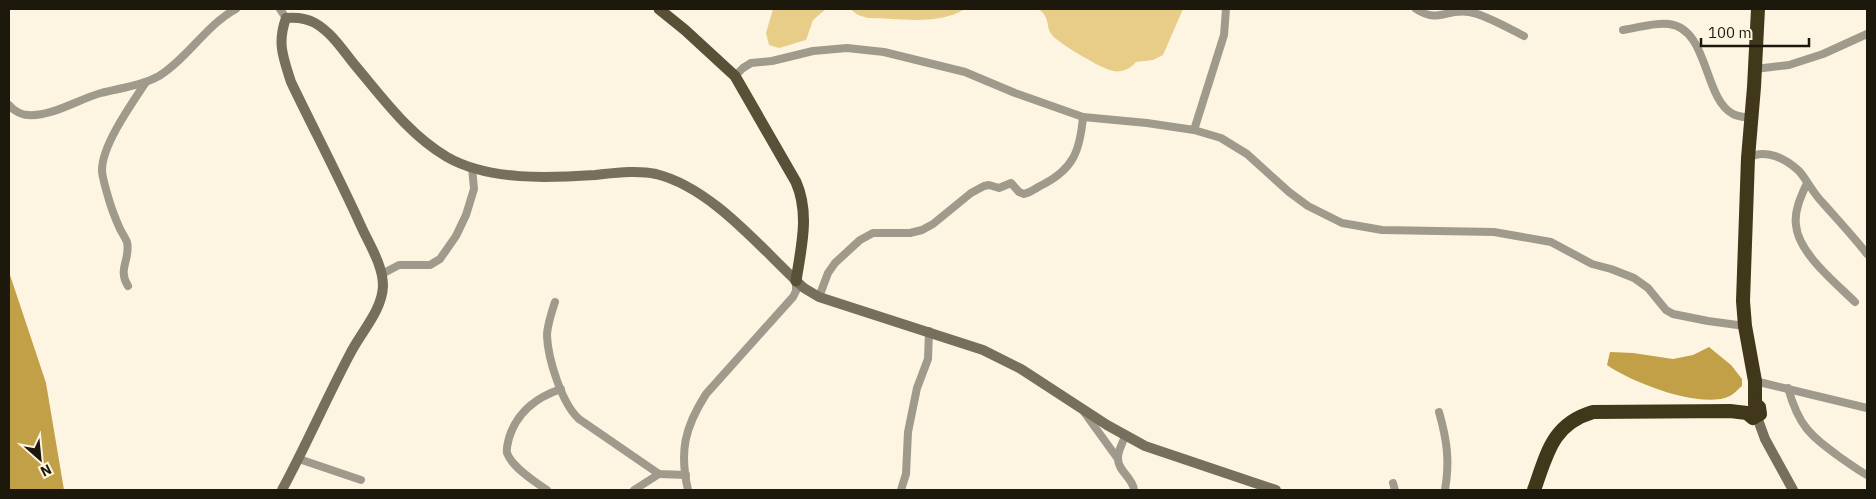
<svg xmlns="http://www.w3.org/2000/svg" width="1876" height="499" font-family="'IBM Plex Sans',sans-serif">
<rect width="100%" height="100%" fill="#fdf5e1"/>
<g fill="#e7cd87">
<polygon points="773,9 826,9 813,20 806,40 779,48 769,45 766,33"/>
<path d="M850,9H965C937,26 900,18 868,18L858,15Z"/>
<path d="M1038,9H1183L1163,55L1153,60L1136,62C1132,68 1121,73 1113,71C1102,69 1058,43 1052,35C1045,26 1051,17 1038,9Z"/>
</g>
<g fill="#c1a048">
<polygon points="9,272 46,383 64,490 9,490"/>
<path d="M1709,347L1731,365L1742,379V386C1738,389 1734,394 1730,396C1701,410 1631,382 1607,365L1610,352L1633,353L1673,359L1693,355Z"/>
</g>
<g fill="none" stroke-linecap="round" stroke-linejoin="round">
<g stroke="#9f9a8c" stroke-width="8">
<polyline points="280,9 286,18"/>
<path d="M1416,9C1439,24 1446,8 1469,12C1484,14 1510,29 1524,36"/>
<path d="M1623,30C1638,28 1654,22 1669,24C1709,29 1703,98 1733,114C1738,117 1746,117 1752,118"/>
<polyline points="1755,69 1789,65 1823,54 1867,34"/>
<polyline points="735,76 743,68 751,63 772,61 813,51 847,48 884,52 965,72 1015,93 1083,117 1147,123 1194,130 1221,138 1247,154 1289,192 1308,206 1342,223 1382,230 1494,232 1551,242 1592,264 1611,269 1634,278 1648,288 1666,310 1673,314 1708,321 1745,326"/>
<path d="M9,105C13,110 21,115 28,115C51,117 79,99 101,93C120,88 141,86 159,76C188,58 206,25 236,9"/>
<polyline points="1194,130 1224,35 1226,9"/>
<path d="M1748,158C1765,148 1785,158 1799,171C1807,180 1813,193 1822,202C1837,219 1853,236 1867,254"/>
<path d="M1807,183C1801,196 1794,211 1796,225C1798,253 1836,283 1855,302"/>
<polyline points="382,274 399,265 430,265 440,259 456,236 466,215 474,189 472,167"/>
<path d="M128,286C117,269 131,259 127,242C125,237 122,233 120,229C116,220 112,210 109,200C107,193 102,177 102,170C102,145 132,103 146,82"/>
<path d="M819,297L828,273L835,263L860,240L873,233H910L922,230L933,224L971,193L984,186L989,185L999,188L1011,183L1019,192L1024,194C1031,192 1036,188 1042,185C1074,169 1080,150 1083,117"/>
<path d="M555,302C552,311 547,326 547,336C548,359 562,404 579,419L659,474L686,475"/>
<polyline points="1755,381 1867,408"/>
<path d="M1788,388C1799,427 1810,435 1841,458C1850,464 1858,470 1867,475"/>
<polyline points="1084,412 1118,459"/>
<path d="M1439,412C1447,440 1450,461 1445,490"/>
<path d="M1125,436C1123,443 1117,452 1118,459C1118,471 1133,478 1134,490"/>
<polyline points="299,459 361,480"/>
<polyline points="1393,483 1395,490"/>
<path d="M547,490C535,482 512,467 507,453C506,448 508,443 509,438C517,412 537,397 561,389"/>
<polyline points="634,490 659,474"/>
<path d="M688,490C679,451 685,427 706,394L793,297L796,291V281"/>
<polyline points="901,490 906,474 908,432 917,388 928,359 929,331"/>
</g>
<g stroke="#766f5b" stroke-width="10">
<polyline points="1757,417 1765,439 1793,490"/>
<path d="M282,490C306,446 326,399 350,354C361,332 382,311 383,286C383,265 369,244 361,226C339,177 314,130 291,82C283,57 277,43 286,18C297,17 306,18 315,23C332,33 342,49 354,64C382,97 409,135 447,157C489,181 549,178 595,175C615,173 637,170 656,174C713,188 762,250 804,288L819,297L983,350L1021,369L1107,425L1145,446L1276,490"/>
</g>
<path stroke="#5a5038" stroke-width="11" d="M659,9L685,30L735,76L796,182C810,214 801,248 796,281"/>
<g stroke="#41371b" stroke-width="14">
<polyline points="1755,404 1755,381 1745,326 1743,301 1748,158 1754,87 1758,9"/>
<path d="M1534,490C1547,454 1552,424 1593,412L1730,411L1747,413L1753,418L1760,414L1759,407L1755,404"/>
</g>
</g>
<rect width="1876" height="499" fill="none" stroke="#1c180c" stroke-width="20"/>
<g transform="translate(40 459) rotate(153)" stroke="#fdf5e1" stroke-width="4" paint-order="stroke">
<path d="M0-4L9 19L0 12L-9 19Z" fill="#1c180c"/>
<text y="-8" font-size="14" font-weight="bold" text-anchor="middle" fill="#1c180c">N</text>
</g>
<path d="M1701 38v8h108v-8" fill="none" stroke="#1c180c" stroke-width="2.5"/>
<text x="1708" y="38" font-size="15" fill="#1c180c" stroke="#fdf5e1" stroke-width="4" paint-order="stroke">100 m</text>
</svg>
